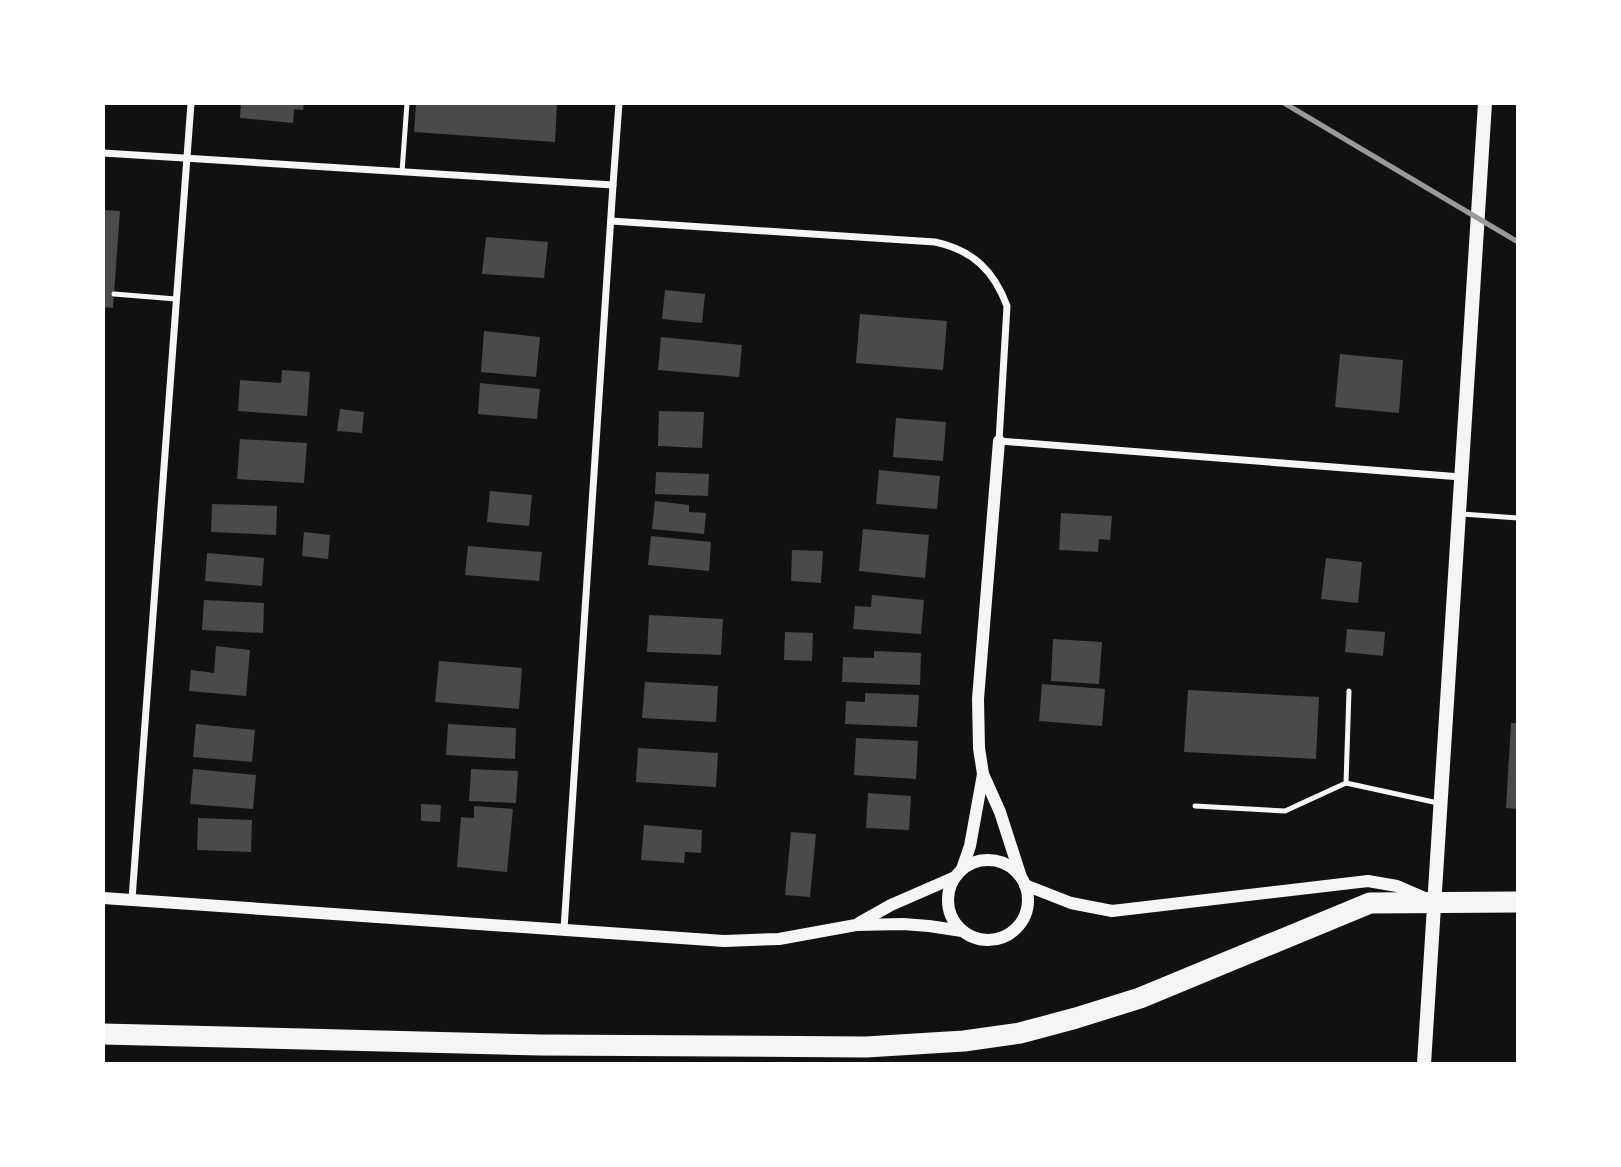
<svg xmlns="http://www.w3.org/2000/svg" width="1621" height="1167" font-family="Commissioner,sans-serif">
<rect width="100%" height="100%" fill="#111"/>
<g fill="#4a4a4a">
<polygon points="241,103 304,103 303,110 294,109 293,123 240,118"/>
<polygon points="416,103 557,103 555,142 414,132"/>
<polygon points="103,210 120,211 113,308 103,307"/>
<polygon points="486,237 548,242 544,278 482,274"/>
<polygon points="665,290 705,294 702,323 662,319"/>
<polygon points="860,314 947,321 943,370 856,363"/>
<polygon points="484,331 540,337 536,377 481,372"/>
<polygon points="661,337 742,345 739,377 658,370"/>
<polygon points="1340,354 1403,360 1399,413 1335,407"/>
<polygon points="282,370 310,372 307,416 238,411 240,380 281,383"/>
<polygon points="480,383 540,389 537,419 478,414"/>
<polygon points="340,409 364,412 362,433 337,431"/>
<polygon points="659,411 704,412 702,448 658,446"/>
<polygon points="896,418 946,422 943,461 893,457"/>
<polygon points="240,439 307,443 304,483 237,479"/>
<polygon points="879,470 940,476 937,509 876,504"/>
<polygon points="656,472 709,474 708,496 655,494"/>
<polygon points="490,491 532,495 529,526 487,522"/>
<polygon points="655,501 689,505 689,512 706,513 704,534 652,529"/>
<polygon points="212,504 277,506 276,535 211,532"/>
<polygon points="1061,513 1112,516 1110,540 1099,539 1098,552 1059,550"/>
<polygon points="863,529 929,535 925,578 859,571"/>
<polygon points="304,532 330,535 328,559 302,556"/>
<polygon points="651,536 711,542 709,571 648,565"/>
<polygon points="468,546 542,552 539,581 465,575"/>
<polygon points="792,550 823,551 821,583 791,581"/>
<polygon points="207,553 264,558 262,586 205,581"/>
<polygon points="1326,558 1362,562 1358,603 1321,599"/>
<polygon points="872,595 924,600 921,634 853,629 855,606 871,607"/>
<polygon points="204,600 264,603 263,633 202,630"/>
<polygon points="649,615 723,619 721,655 647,652"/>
<polygon points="1347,629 1385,632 1383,656 1345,652"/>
<polygon points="785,632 813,633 812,661 784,660"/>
<polygon points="1053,639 1102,642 1099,684 1051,681"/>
<polygon points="216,646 250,650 246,696 189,691 191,670 214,673"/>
<polygon points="874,651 921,653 920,685 842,682 843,657 874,658"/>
<polygon points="439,661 522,668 519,709 435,702"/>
<polygon points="645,682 718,686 716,722 642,718"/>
<polygon points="1042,684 1105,689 1102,726 1039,721"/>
<polygon points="1188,690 1319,697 1316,759 1184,752"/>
<polygon points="865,693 919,695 917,727 845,724 846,701 865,702"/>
<polygon points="1511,723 1518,723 1518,809 1506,808"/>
<polygon points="196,724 255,730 252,762 193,757"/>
<polygon points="448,724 516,728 515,759 446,755"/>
<polygon points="856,738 918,741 916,779 854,775"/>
<polygon points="638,748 718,753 716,787 636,782"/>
<polygon points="193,769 256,775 253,809 190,804"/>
<polygon points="471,769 518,771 516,803 469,801"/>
<polygon points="868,793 911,796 909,830 866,828"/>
<polygon points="421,804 441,805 440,822 421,821"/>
<polygon points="474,806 513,809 507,872 457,867 461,817 474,818"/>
<polygon points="198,818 252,820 251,852 197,850"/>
<polygon points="644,825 702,830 701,853 685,852 684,863 641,860"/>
<polygon points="791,832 816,834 810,897 785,895"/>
</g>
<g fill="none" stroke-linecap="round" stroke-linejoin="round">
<g stroke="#f5f5f5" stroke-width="5">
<polyline points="402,172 407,103"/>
<polyline points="114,294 176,299"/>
<polyline points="1462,514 1518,518"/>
<polyline points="1346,783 1438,803"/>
<polyline points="1195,806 1285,811 1346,783 1349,691"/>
</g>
<g stroke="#f5f5f5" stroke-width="7">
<polyline points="103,153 613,185"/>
<path d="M611,221L935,242C973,250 994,271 1007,306L999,441L1461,477"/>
<polyline points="132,899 191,103"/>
<polyline points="564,929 613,185 619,103"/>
</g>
<g stroke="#f5f5f5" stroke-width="12">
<polyline points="999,441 978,699 979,748 983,774 1000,812 1021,877"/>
<circle cx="988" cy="900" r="40"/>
<polyline points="962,869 970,846 983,774"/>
<polyline points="1025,885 1071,903 1112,911 1368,881 1397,886 1427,899"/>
<polyline points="103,898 724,941 779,939 856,925 903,924 929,926 962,931"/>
<polyline points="859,923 891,905 953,878"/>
</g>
<polyline stroke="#f5f5f5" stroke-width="14" points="1424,1064 1485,103"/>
<polyline stroke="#f5f5f5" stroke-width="21" points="103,1034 541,1045 866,1047 964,1041 1020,1033 1076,1018 1140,998 1370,903 1518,902"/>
<polyline stroke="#9a9a9a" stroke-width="5" points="1284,103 1518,242"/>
</g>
<rect width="1621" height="1167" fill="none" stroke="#ffffff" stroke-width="210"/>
</svg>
